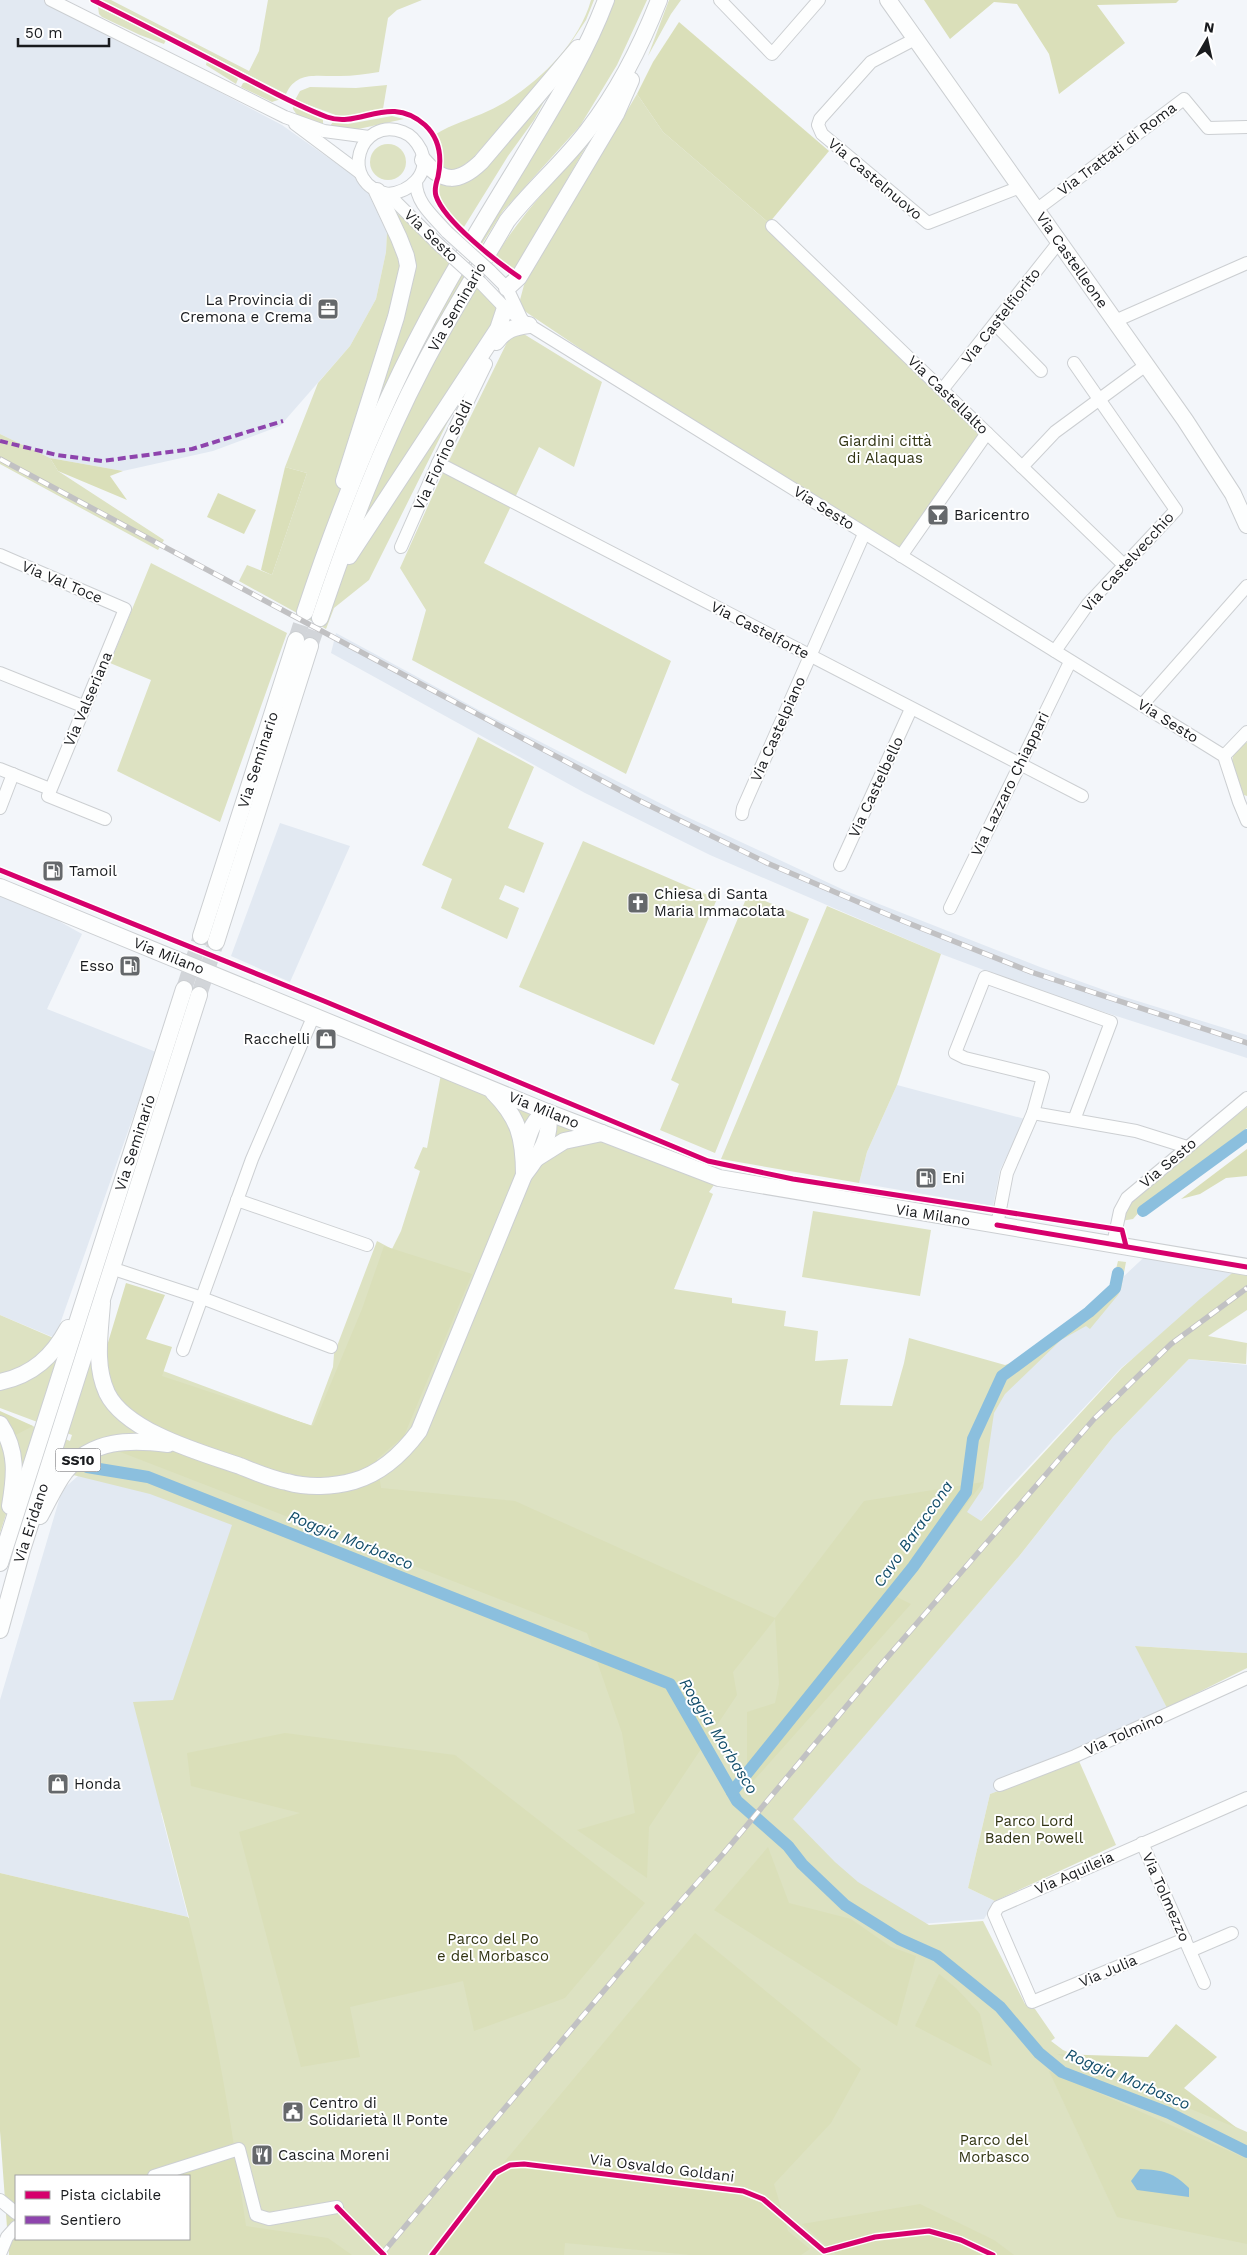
<svg xmlns="http://www.w3.org/2000/svg" width="1247" height="2255" font-family="'Work Sans',sans-serif">
<rect width="100%" height="100%" fill="#f3f6fa"/>
<g fill="#e2e9f2">
<polygon points="0,0 44,0 282,125 364,183 387,232 386,252 376,299 350,346 280,426 213,451 123,471 50,458 0,434"/>
<polygon points="336,633 486,714 685,816 846,891 1040,967 1115,994 1247,1035 1247,1058 1051,995 941,954 710,855 585,793 331,653"/>
<polygon points="280,823 350,846 290,982 231,956"/>
<polygon points="0,888 82,934 47,1009 156,1052 55,1338 0,1315"/>
<polygon points="897,1085 1025,1119 1000,1170 993,1206 859,1183 867,1152"/>
<polygon points="1154,1248 1247,1266 1121,1368 1005,1492 911,1604 998,1386 1045,1350"/>
<polygon points="1189,1359 1247,1365 1247,1653 1136,1646 1167,1708 1079,1761 990,1794 968,1888 995,1901 984,1919 921,1924 856,1884 792,1819 1020,1555 1113,1437"/>
<polygon points="110,1448 587,1633 161,1813 188,1917 0,1873 0,1700 62,1490"/>
</g>
<g fill="#dde2c2" fill-rule="evenodd">
<path d="M101,0H111L249,71L259,51L268,0H422L397,10L388,18L379,72C366,74 353,76 340,76C318,77 297,70 286,94Z"/>
<path d="M591,0H594L586,20L562,56L472,159L455,171L441,170L443,154L436,134C452,124 471,119 488,111C531,91 578,47 591,0Z"/>
<path d="M614,0H647L617,65L580,126L503,211L482,244L479,241C528,163 581,86 614,0Z"/>
<polygon points="669,0 681,0 671,14 648,56"/>
<polygon points="98,7 166,40 164,44 140,35 102,17 99,14"/>
<polygon points="207,61 235,75 238,79 236,84 206,65"/>
<polygon points="248,82 281,99 272,102 241,87 243,83"/>
<polygon points="387,85 383,109 341,117 295,100 300,91 310,87 356,88"/>
<path d="M549,92L534,120L508,156L464,227C450,214 436,204 437,184C452,188 462,185 475,177Z"/>
<polygon points="637,94 663,132 769,223 986,433 901,553 765,473 523,310 520,300 524,285"/>
<polygon points="293,105 323,118 323,126 297,115 293,109"/>
<polygon points="392,116 404,119 354,130 329,127 333,122 348,124"/>
<path d="M588,143L515,271L496,256C521,214 555,180 588,143Z"/>
<circle cx="388" cy="162" r="18"/>
<polygon points="364,183 497,304 498,321 369,580 334,608 326,629 239,581 247,565 272,575 307,473 285,467 318,383 350,346 376,299 386,252 387,232"/>
<polygon points="514,328 602,382 574,467 539,447 484,563 671,661 626,774 412,660 426,610 400,568 441,477"/>
<polygon points="0,434 50,458 58,471 164,540 158,550 0,464"/>
<polygon points="151,563 287,633 220,822 117,771 151,680 110,663"/>
<polygon points="478,737 534,767 508,828 544,843 524,893 505,885 499,899 519,908 507,939 441,908 452,879 422,865"/>
<polygon points="1245,741 1247,743 1247,796 1241,794 1232,761 1233,756"/>
<polygon points="583,841 717,899 654,1045 519,987"/>
<polygon points="748,894 809,919 715,1153 660,1130 679,1084 671,1080"/>
<polygon points="827,906 941,954 897,1085 867,1152 859,1183 721,1159"/>
<path d="M442,1069L719,1178L709,1192L713,1194L674,1289L732,1298V1303L786,1311L784,1326L818,1331L815,1361L848,1359L840,1405L892,1406L904,1363L909,1338L1005,1365L1021,1359L1111,1289L1118,1261L1126,1262L1121,1289L1118,1295L1090,1329L1086,1326L1061,1340L1005,1394L994,1413L983,1488L967,1512L981,1521L1122,1368L1200,1299L1241,1266L1247,1265V1310L1208,1336L1247,1343L1246,1364L1189,1359L1113,1437L1020,1555L793,1819L835,1862L858,1882L929,1925L983,1921L1025,2004L1035,2009L1055,2038L1051,2041L1063,2050L1247,2132V2255H15L0,1875L189,1918L133,1702L173,1700L232,1525L150,1494L69,1474H19L0,1533V1413L70,1441L72,1435L0,1408V1315L100,1358L103,1353L166,1372L311,1426L333,1367L334,1354L377,1241L392,1249L401,1231L420,1171L414,1168L423,1147L427,1148ZM16,2176H189V2239H16Z"/>
<polygon points="1247,1107 1247,1128 1148,1202 1133,1219 1121,1221 1132,1200 1189,1152"/>
<polygon points="813,1211 931,1230 920,1296 802,1277"/>
<polygon points="1135,1646 1247,1653 1247,1668 1167,1708"/>
<polygon points="1079,1761 1116,1845 995,1901 968,1888 990,1794"/>
</g>
<g fill="#dadfb9" fill-rule="evenodd">
<polygon points="924,0 1179,0 1176,3 1097,5 1125,43 1059,94 1049,54 1017,4 994,2 950,39"/>
<polygon points="679,22 829,151 769,223 663,132 637,94 653,62"/>
<polygon points="50,458 123,471 110,476 127,500 58,471"/>
<polygon points="285,467 307,473 272,575 261,570"/>
<polygon points="218,493 256,510 244,534 207,517"/>
<polygon points="1247,1149 1247,1176 1226,1178 1200,1194 1181,1199"/>
<polygon points="384,1246 472,1274 404,1436 377,1459 381,1488 515,1501 775,1618 864,1501 983,1482 897,1597 911,1604 747,1788 747,1712 775,1703 779,1684 775,1619 733,1672 737,1695 649,1827 647,1878 577,1830 635,1813 622,1733 587,1633 110,1448 167,1449 121,1410 103,1359 126,1283 165,1295 146,1339 172,1347 162,1376 313,1426 362,1309"/>
<polygon points="0,1411 33,1426 0,1443"/>
<polygon points="285,1733 455,1755 645,1903 565,1998 474,2031 463,1981 350,2007 360,2057 301,2067 239,1832 300,1813 191,1786 187,1753"/>
<polygon points="768,1847 789,1903 851,1919 891,1947 916,1956 897,2026 714,1910"/>
<path d="M0,1873L188,1917C215,2021 231,2121 246,2226L328,2238L352,2255H9L0,2131ZM16,2176H189V2239H16Z"/>
<polygon points="695,1933 861,2069 831,2123 774,2184 788,2231 810,2249 801,2255 691,2255 565,2243 564,2255 432,2255 495,2173"/>
<polygon points="939,1974 957,1989 980,2014 992,2066 915,2026"/>
<polygon points="1176,2024 1217,2057 1184,2088 1237,2128 1057,2054 1148,2057"/>
<polygon points="1049,2071 1247,2159 1247,2244 1117,2217"/>
<polygon points="920,2204 994,2240 1014,2255 837,2255 802,2224"/>
</g>
<path fill="#8bbfde" d="M1140,2169C1163,2170 1173,2172 1189,2188V2197L1137,2190L1131,2181Z"/>
<g fill="none" stroke-linecap="round" stroke-linejoin="round">
<g stroke="#8bbfde" stroke-width="12">
<polyline points="1143,1211 1247,1135"/>
<polyline points="87,1467 148,1477 670,1684 737,1801 788,1846 802,1864 845,1905 899,1939 937,1956 1000,2007 1039,2053 1062,2072 1169,2113 1247,2152"/>
<polyline points="732,1792 913,1567 966,1492 973,1439 1002,1376 1089,1312 1115,1288 1118,1273"/>
</g>
<g stroke="#d2d5d9" stroke-width="16" stroke-dasharray="16 8" stroke-linecap="butt">
<polyline points="296,640 305,612"/>
<polyline points="310,646 320,618"/>
<polyline points="184,989 201,936"/>
<polyline points="199,995 216,942"/>
</g>
<g stroke="#cccfd2" stroke-width="14">
<g id="minor">
<polyline points="51,0 285,117 324,131 369,137"/>
<polyline points="720,0 772,54 819,0"/>
<polyline points="917,38 871,62 820,119 818,125 822,134 928,223 1020,187"/>
<polyline points="295,124 359,172"/>
<path d="M416,182C416,203 433,216 447,232"/>
<path d="M388,194C409,192 431,175 421,150C417,142 411,135 403,132C359,115 337,184 388,194L439,245"/>
<polyline points="1036,210 1184,99 1208,128 1247,127"/>
<polyline points="772,226 1124,565"/>
<polyline points="490,271 507,288 522,320"/>
<polyline points="481,283 505,308 529,325 1224,756 1239,802 1247,821"/>
<polyline points="1115,321 1247,263"/>
<polyline points="995,324 1041,371"/>
<polyline points="942,390 1059,242"/>
<polyline points="438,463 1082,796"/>
<polyline points="1022,467 1055,432 1146,365"/>
<polyline points="401,547 438,463 486,364"/>
<polyline points="0,555 125,609 48,796 105,819"/>
<polyline points="901,556 987,433"/>
<polyline points="1055,651 1088,604 1176,510 1074,363"/>
<polyline points="0,673 85,707"/>
<polyline points="1142,705 1247,586"/>
<polyline points="1224,756 1247,732"/>
<polyline points="0,769 50,789"/>
<polyline points="0,808 13,774"/>
<polyline points="742,814 743,808 864,534"/>
<polyline points="840,865 911,709"/>
<polyline points="950,908 1070,662"/>
<polyline points="1033,1113 1136,1131 1187,1147"/>
<polyline points="237,1200 367,1245"/>
<polyline points="997,1225 1007,1173 1033,1113 1043,1077 965,1058 955,1053 985,977 1111,1022 1074,1120"/>
<polyline points="1113,1244 1120,1211 1127,1198 1247,1098"/>
<polyline points="120,1271 202,1298 331,1347"/>
<polyline points="183,1350 252,1159 314,1015"/>
<polyline points="1000,1785 1075,1756 1247,1678"/>
<polyline points="1142,1843 1204,1983"/>
<polyline points="1185,1939 1032,2002 994,1914 998,1907 1247,1798"/>
<polyline points="1190,1951 1232,1933"/>
<polyline points="154,2176 239,2149 256,2215 269,2219 337,2207"/>
<polyline points="0,2200 16,2213"/>
<polyline points="0,2254 7,2237 16,2227"/>
</g>
</g>
<g stroke="#cccfd2" stroke-width="18">
<g id="major">
<polyline points="888,0 1185,420 1233,494 1247,525"/>
<path d="M423,160C443,184 459,183 481,162L578,48"/>
<polyline points="507,288 519,277 616,114 631,80"/>
<path d="M496,342C506,329 514,327 529,325"/>
<polyline points="344,481 396,317 408,266 406,256 399,238 377,191"/>
<polyline points="349,556 498,329 505,308"/>
<path d="M305,612C341,503 385,394 442,293C467,248 494,204 521,160C552,108 585,56 606,0"/>
<path d="M320,618C349,532 381,446 423,366C449,316 479,269 507,221C532,189 563,163 588,130C618,91 641,46 659,0"/>
<polyline points="0,887 547,1112 719,1178 1247,1267"/>
<polyline points="201,936 296,640"/>
<polyline points="216,942 310,646"/>
<path d="M493,1092C519,1118 524,1138 524,1175"/>
<path d="M524,1151C529,1135 531,1120 547,1112"/>
<polyline points="537,1158 564,1141 602,1133"/>
<path d="M102,1303C100,1333 94,1365 107,1393C126,1432 202,1453 240,1466C255,1472 271,1479 287,1482C308,1488 333,1487 354,1481C382,1473 402,1454 419,1431L524,1175C538,1157 554,1135 547,1112"/>
<path d="M0,1382C33,1375 53,1356 68,1328"/>
<path d="M0,1424C18,1451 15,1476 10,1506"/>
<path d="M40,1516C48,1502 55,1485 65,1472C92,1439 130,1439 168,1444"/>
<polyline points="0,1563 184,989"/>
<polyline points="0,1630 22,1550 199,995"/>
</g>
</g>
<use href="#minor" stroke="#fdfefe" stroke-width="12"/>
<use href="#major" stroke="#fdfefe" stroke-width="16"/>
<g stroke="#c1c1c3" stroke-width="5.5">
<g id="rail">
<polyline points="0,459 638,800 767,863 898,919 1031,972 1247,1043"/>
<polyline points="381,2255 656,1929 723,1854 885,1660 1094,1419 1171,1344 1247,1288"/>
</g>
</g>
<use href="#rail" stroke="#fff" stroke-width="4" stroke-dasharray="11" stroke-linecap="butt"/>
<g stroke="#cccfd2" stroke-width="14" stroke-linecap="butt">
<g id="minor-bridge">
<polyline points="447,232 490,271"/>
<polyline points="439,245 481,283"/>
</g>
</g>
<use href="#minor-bridge" stroke="#fdfefe" stroke-width="12"/>
<polyline stroke="#8e44ad" stroke-width="4" stroke-dasharray="8 4" stroke-linecap="butt" points="0,441 57,455 102,461 192,449 283,421"/>
<g stroke="#fff" stroke-width="8">
<g id="cycleway">
<path d="M93,0C142,24 190,49 238,74C267,89 297,106 327,117C360,129 389,93 425,125C440,139 442,158 438,177C436,183 434,190 436,196C444,221 497,262 519,277"/>
<polyline points="0,870 324,1001 708,1161 793,1179 1122,1230 1126,1246"/>
<polyline points="997,1225 1247,1267"/>
<polyline points="337,2207 384,2255"/>
<polyline points="432,2255 495,2173 510,2165 524,2164 743,2191 763,2199 824,2251 875,2237 929,2231 961,2240 993,2255"/>
</g>
</g>
<use href="#cycleway" stroke="#d6006c" stroke-width="5"/>
</g>
<defs>
<g id="office-square" transform="scale(1.125)"><rect x="-9" y="-9" width="18" height="18" rx="4" fill="#65686b" stroke="#fff"/><path d="M-6-3h4V-5.5h4V-3h4V5H-6ZM-1-4.5V-3h2v-1.5ZM-6 0V1H6V0Z" fill="#fff"/></g>
<g id="bar-square" transform="scale(1.125)"><rect x="-9" y="-9" width="18" height="18" rx="4" fill="#65686b" stroke="#fff"/><path d="M-6-5H6L.8 .8V4.5H3.5V6h-7V4.5H-.8V.8Z" fill="#fff"/></g>
<g id="fuel-square" transform="scale(1.125)"><rect x="-9" y="-9" width="18" height="18" rx="4" fill="#65686b" stroke="#fff"/><path d="M-5.5-6h7V0h2V4h1.3V-2.5L3-4.5l.8-.8L6-3V5H2.5V1h-1V6h-7ZM-4.2-4.7v3.2H.2V-4.7Z" fill="#fff"/></g>
<g id="church-square" transform="scale(1.125)"><rect x="-9" y="-9" width="18" height="18" rx="4" fill="#65686b" stroke="#fff"/><path d="M-1.2-6h2.4v3.5h3.3v2.4h-3.3V6h-2.4V-.1h-3.3v-2.4h3.3Z" fill="#fff"/></g>
<g id="shop-square" transform="scale(1.125)"><rect x="-9" y="-9" width="18" height="18" rx="4" fill="#65686b" stroke="#fff"/><path d="M-5-2.5h2.3a2.7 3.5 0 0 1 5.4 0H5L5.5 6h-11ZM-1.5-2.5h3a1.5 2.3 0 0 0-3 0Z" fill="#fff"/></g>
<g id="civic-square" transform="scale(1.125)"><rect x="-9" y="-9" width="18" height="18" rx="4" fill="#65686b" stroke="#fff"/><path d="M-.6-6.5H3V-4.5H.6V-3L4-1V1h2V6H-6V1h2V-1L-.6-3ZM-1.2 2.5V6h2.4V2.5Z" fill="#fff"/></g>
<g id="restaurant-square" transform="scale(1.125)"><rect x="-9" y="-9" width="18" height="18" rx="4" fill="#65686b" stroke="#fff"/><path d="M-5-6h1v4h1v-4h1v4h1v-4h1v5L-1.5 .5V6h-2V.5L-5-1ZM5-6V6H3V1.5H1.5Q1.5-4 5-6Z" fill="#fff"/></g>
</defs>
<g fill-rule="evenodd">
<use href="#office-square" x="328" y="309"/>
<use href="#bar-square" x="938" y="515"/>
<use href="#fuel-square" x="53" y="871"/>
<use href="#church-square" x="638" y="903"/>
<use href="#fuel-square" x="130" y="966"/>
<use href="#shop-square" x="326" y="1039"/>
<use href="#fuel-square" x="926" y="1178"/>
<use href="#shop-square" x="58" y="1784"/>
<use href="#civic-square" x="293" y="2112"/>
<use href="#restaurant-square" x="262" y="2155"/>
</g>
<g text-anchor="middle" dominant-baseline="central" stroke-width="4" stroke-linejoin="round" paint-order="stroke">
<rect fill="#fff" stroke="#5e5f62" stroke-width="1" x="55.5" y="1448.5" width="45" height="23" rx="4"/>
<g font-size="14" font-weight="bold" fill="#191b1e">
<text x="78" y="1460">SS10</text>
</g>
<g font-size="15" fill="#191b1e" stroke="#fff">
<text transform="translate(1117 149) rotate(-37)">Via Trattati di Roma</text>
<text transform="translate(875 179) rotate(40)">Via Castelnuovo</text>
<text transform="translate(431 236) rotate(44)">Via Sesto</text>
<text transform="translate(1072 260) rotate(55)">Via Castelleone</text>
<text transform="translate(457 307) rotate(-60)">Via Seminario</text>
<text transform="translate(1001 316) rotate(-52)">Via Castelfiorito</text>
<text transform="translate(948 395) rotate(44)">Via Castellalto</text>
<text transform="translate(443 455) rotate(-65)">Via Fiorino Soldi</text>
<text transform="translate(824 508) rotate(32)">Via Sesto</text>
<text transform="translate(1128 562) rotate(-48)">Via Castelvecchio</text>
<text transform="translate(62 582) rotate(23)">Via Val Toce</text>
<text transform="translate(760 630) rotate(27)">Via Castelforte</text>
<text transform="translate(88 699) rotate(-67)">Via Valseriana</text>
<text transform="translate(1168 721) rotate(32)">Via Sesto</text>
<text transform="translate(778 729) rotate(-66)">Via Castelpiano</text>
<text transform="translate(258 760) rotate(-72)">Via Seminario</text>
<text transform="translate(1010 784) rotate(-64)">Via Lazzaro Chiappari</text>
<text transform="translate(876 787) rotate(-65)">Via Castelbello</text>
<text transform="translate(169 956) rotate(22)">Via Milano</text>
<text transform="translate(544 1110) rotate(22)">Via Milano</text>
<text transform="translate(135 1143) rotate(-72)">Via Seminario</text>
<text transform="translate(1168 1163) rotate(-40)">Via Sesto</text>
<text transform="translate(933 1215) rotate(9)">Via Milano</text>
<text transform="translate(31 1523) rotate(-72)">Via Eridano</text>
<text transform="translate(1124 1734) rotate(-24)">Via Tolmino</text>
<text transform="translate(1074 1873) rotate(-24)">Via Aquileia</text>
<text transform="translate(1166 1897) rotate(66)">Via Tolmezzo</text>
<text transform="translate(1108 1971) rotate(-23)">Via Julia</text>
<text transform="translate(662 2168) rotate(7)">Via Osvaldo Goldani</text>
</g>
<g font-size="15" fill="#191b1e" stroke="#fff" text-anchor="start">
<text x="312" y="300" text-anchor="end">La Provincia di<tspan x="312" dy="17">Cremona e Crema</tspan></text>
<text x="954" y="515">Baricentro</text>
<text x="69" y="871">Tamoil</text>
<text x="654" y="894">Chiesa di Santa<tspan x="654" dy="17">Maria Immacolata</tspan></text>
<text x="114" y="966" text-anchor="end">Esso</text>
<text x="310" y="1039" text-anchor="end">Racchelli</text>
<text x="942" y="1178">Eni</text>
<text x="74" y="1784">Honda</text>
<text x="309" y="2103">Centro di<tspan x="309" dy="17">Solidarietà Il Ponte</tspan></text>
<text x="278" y="2155">Cascina Moreni</text>
</g>
<g font-size="15" fill="#313413" stroke="#fff">
<text x="885" y="441">Giardini città<tspan x="885" dy="17">di Alaquas</tspan></text>
<text x="1034" y="1821">Parco Lord<tspan x="1034" dy="17">Baden Powell</tspan></text>
<text x="493" y="1939">Parco del Po<tspan x="493" dy="17">e del Morbasco</tspan></text>
<text x="994" y="2140">Parco del<tspan x="994" dy="17">Morbasco</tspan></text>
</g>
<g font-size="16" font-style="italic" fill="#124d6a" stroke="#fff">
<text transform="translate(913 1534) rotate(-55)">Cavo Baraccona</text>
<text transform="translate(351 1540) rotate(22)">Roggia Morbasco</text>
<text transform="translate(719 1736) rotate(58)">Roggia Morbasco</text>
<text transform="translate(1128 2079) rotate(23)">Roggia Morbasco</text>
</g>
</g>
<rect x="15" y="2175" width="175" height="65" fill="#ffffff" stroke="#a3a4a5"/>
<rect x="25" y="2191" width="25" height="8" fill="#d6006c" stroke="#a3a4a5"/>
<text x="60" y="2200" font-size="15" fill="#191b1e">Pista ciclabile</text>
<rect x="25" y="2216" width="25" height="8" fill="#8e44ad" stroke="#a3a4a5"/>
<text x="60" y="2225" font-size="15" fill="#191b1e">Sentiero</text>
<g transform="translate(1207 40) rotate(9)" stroke="#ffffff" stroke-width="4" paint-order="stroke">
<path d="M0-4L9 19L0 12L-9 19Z" fill="#191b1e"/>
<text y="-8" font-size="14" font-weight="bold" text-anchor="middle" fill="#191b1e">N</text>
</g>
<path d="M18 38v8h91v-8" fill="none" stroke="#191b1e" stroke-width="2.5"/>
<text x="25" y="38" font-size="15" fill="#191b1e" stroke="#ffffff" stroke-width="4" paint-order="stroke">50 m</text>
</svg>
